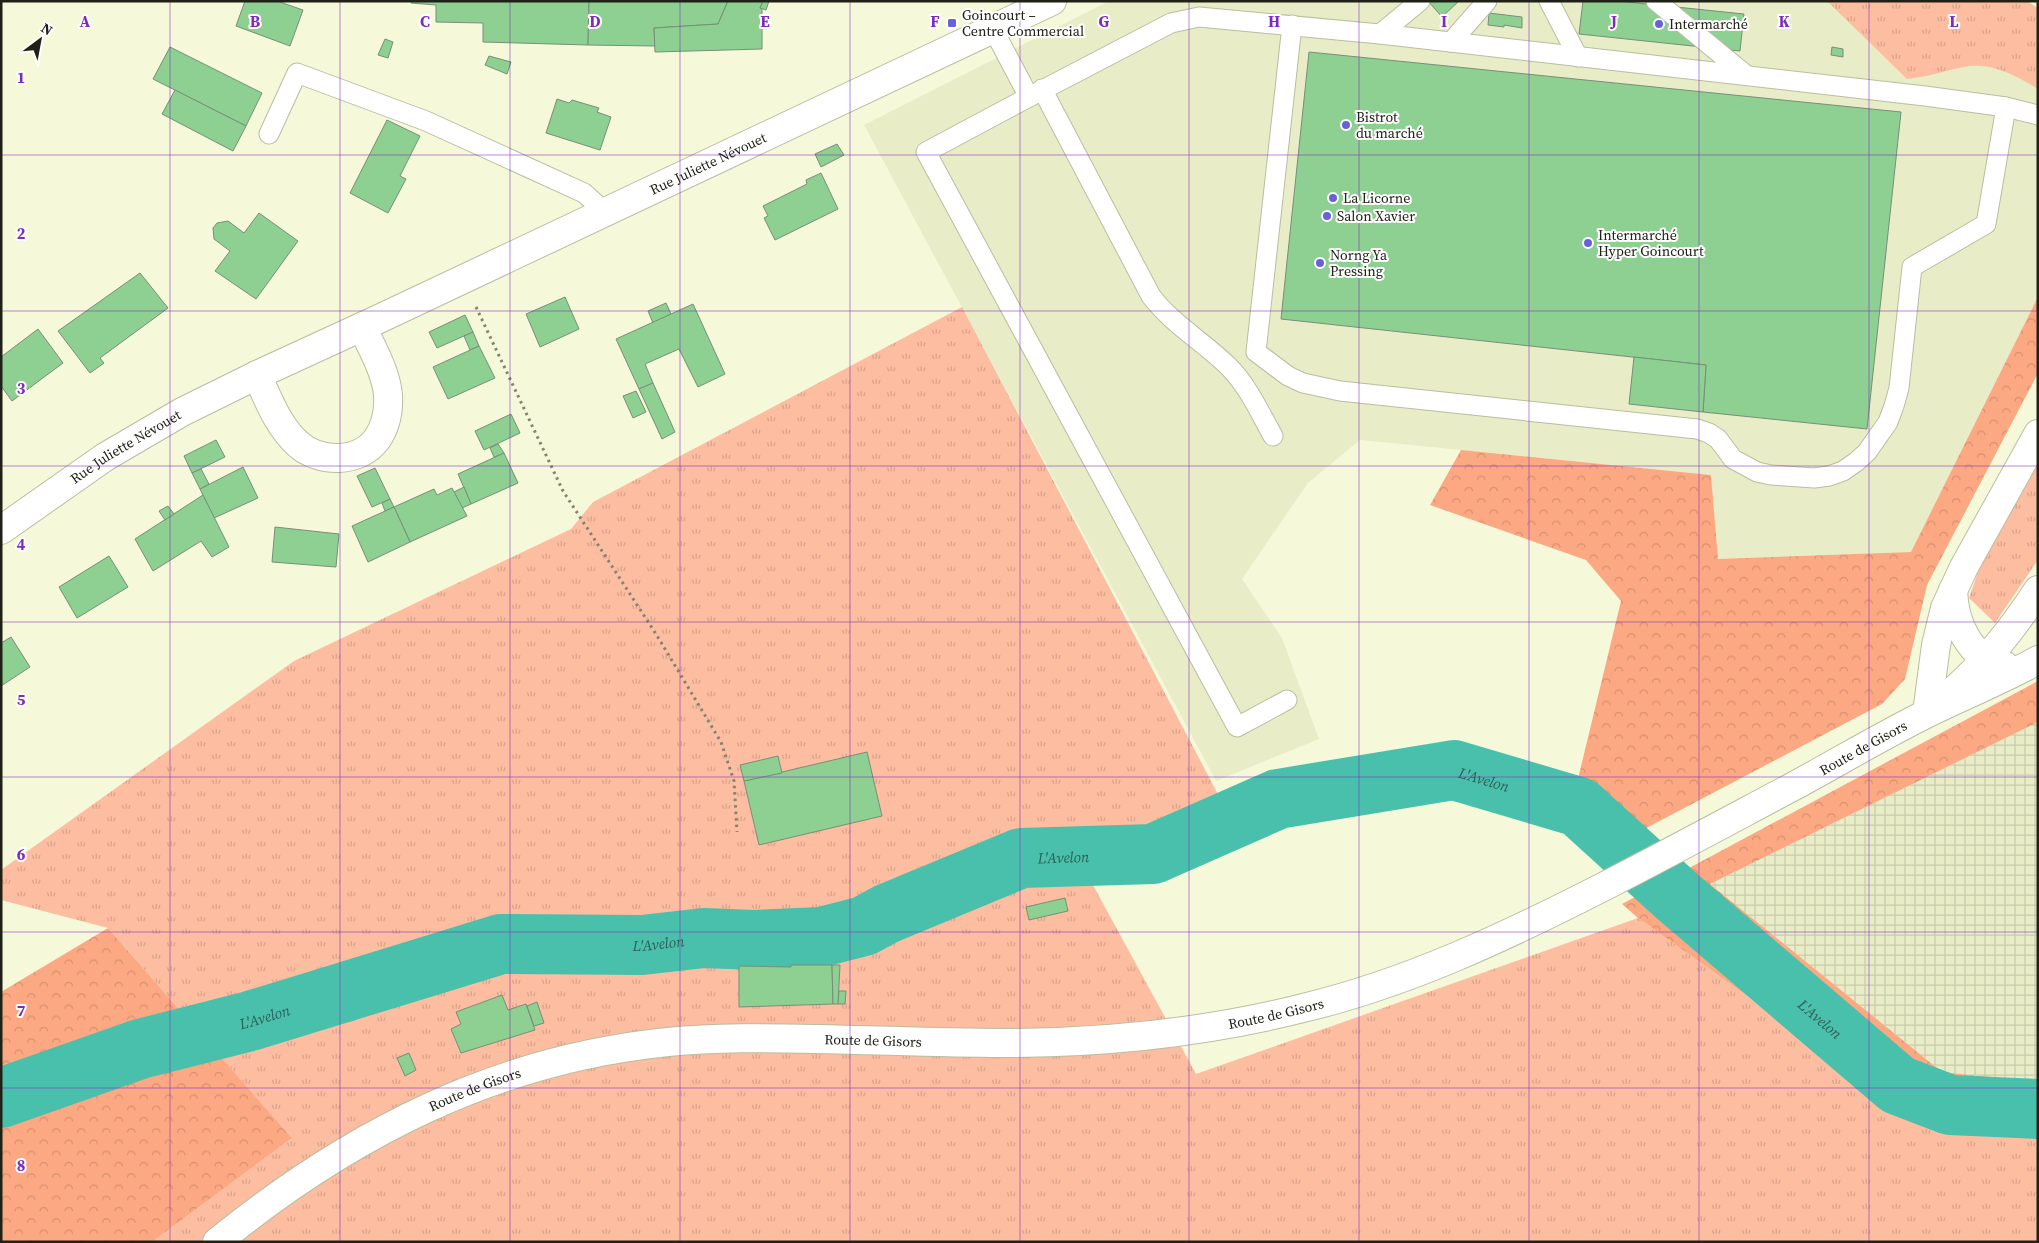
<svg xmlns="http://www.w3.org/2000/svg" width="2039" height="1243" font-family="'Source Serif 4',serif">
<defs>
<pattern id="industrial-grid" width="8" height="8" patternUnits="userSpaceOnUse" patternTransform="scale(1.25)"><rect width="8" height="8" fill="#e9edc7"/><path d="M0 4h8M4 0v8" fill="none" stroke="#c8cbaa"/></pattern>
<pattern id="grass-tufts" width="24" height="20" patternUnits="userSpaceOnUse" patternTransform="scale(1.25)"><rect width="24" height="20" fill="#fdbda1"/><path d="M3 7l-1-3M5 7V3M7 7l1-3M15 17l-1-3M17 17v-4M19 17l1-3" fill="none" stroke="#d9a28a"/></pattern>
<pattern id="forest-crowns" width="20" height="18" patternUnits="userSpaceOnUse" patternTransform="scale(1.25)"><rect width="20" height="18" fill="#fba883"/><path d="M2 6a3 3 0 1 1 6 0M12 15a3 3 0 1 1 6 0" fill="none" stroke="#d79070"/></pattern>
</defs>
<rect width="100%" height="100%" fill="#f5f9da"/>
<polygon fill="#e9edc7" points="1109,1 1934,1 2038,38 2038,302 1911,552 1718,559 1711,475 1360,440 1308,483 1242,579 1282,638 1319,739 1216,781 864,125"/>
<polygon fill="url(#industrial-grid)" points="2038,722 2038,1082 1942,1072 1710,884"/>
<g fill="url(#grass-tufts)">
<path d="M1827,1H2027L2038,8V89C2017,76 1990,61 1964,67C1944,71 1928,77 1907,79Z"/>
<polygon points="962,307 1221,800 1082,865 1196,1074 1638,918 1939,1133 2038,1134 2038,1242 152,1242 292,1138 108,928 1,900 1,870 294,661 571,529 593,502"/>
<polygon points="2038,463 2038,560 1995,623 1969,598 1980,566"/>
</g>
<g fill="url(#forest-crowns)">
<polygon points="2038,297 2038,373 1927,585 1905,679 1882,704 1633,835 1577,783 1621,601 1586,560 1430,505 1461,450 1711,475 1718,559 1911,552"/>
<polygon points="2038,681 2038,722 1710,884 1942,1072 2038,1082 2038,1134 1939,1133 1638,918 1622,904"/>
<polygon points="108,928 292,1138 152,1242 1,1242 1,992"/>
</g>
<g fill="none" stroke-linecap="round" stroke-linejoin="round">
<path stroke="#49c0ac" stroke-width="60" id="s1" d="M1,1098L140,1049L250,1021L501,944L642,945L704,938L754,940L821,937L864,926L886,914L1021,858L1153,854L1278,799L1454,770L1579,807L1678,897L1898,1085L1950,1105L2038,1109"/>
</g>
<g fill="#8dd092" stroke="#788e79">
<polygon points="245,1 277,1 303,10 290,46 236,26"/>
<polygon points="411,1 589,1 588,45 483,42 483,23 436,22 436,5 411,3"/>
<polygon points="589,1 728,1 718,24 654,28 655,46 588,45"/>
<polygon points="728,1 763,1 760,8 762,9 762,49 655,52 654,28 718,24"/>
<polygon points="763,1 769,1 766,10 760,8"/>
<polygon points="1428,1 1459,1 1442,17"/>
<polygon points="1583,1 1618,1 1744,14 1740,51 1579,34"/>
<polygon points="1489,13 1522,17 1522,28 1504,25 1504,27 1488,25"/>
<polygon points="385,39 393,42 388,58 378,55"/>
<polygon points="170,47 262,93 246,126 153,79"/>
<polygon points="1832,47 1843,49 1843,57 1831,55"/>
<polygon points="1309,52 1901,112 1867,429 1703,412 1706,365 1281,319"/>
<polygon points="489,56 511,62 507,74 485,65"/>
<polygon points="175,90 246,126 233,151 162,114"/>
<polygon points="557,99 569,103 572,100 599,108 597,112 611,117 600,150 546,133"/>
<polygon points="387,120 420,136 400,176 406,179 388,213 350,193"/>
<polygon points="837,144 844,155 821,167 815,154"/>
<polygon points="821,173 838,209 775,240 764,218 768,216 763,206 807,184 806,180"/>
<polygon points="259,213 298,241 256,299 215,271 230,251 214,239 213,228 217,223 228,221 244,233"/>
<polygon points="140,273 168,308 100,358 104,363 90,373 58,331"/>
<polygon points="565,297 579,329 540,347 526,314"/>
<polygon points="666,303 671,314 653,323 648,311"/>
<polygon points="693,304 725,374 698,387 679,349 645,364 653,383 639,389 616,339"/>
<polygon points="465,315 473,332 437,348 429,332"/>
<polygon points="38,329 63,363 12,401 1,386 1,357"/>
<polygon points="473,332 479,346 470,350 464,336"/>
<polygon points="479,346 495,378 448,399 433,367"/>
<polygon points="1634,357 1706,365 1703,412 1629,404"/>
<polygon points="653,383 675,432 662,439 639,389"/>
<polygon points="636,391 646,412 633,418 623,396"/>
<polygon points="511,414 520,433 484,450 475,431"/>
<polygon points="216,440 225,457 192,473 184,456"/>
<polygon points="498,444 504,453 494,457 490,448"/>
<polygon points="504,453 518,483 471,504 458,474"/>
<polygon points="243,467 258,498 214,518 200,489"/>
<polygon points="375,468 390,499 372,507 357,476"/>
<polygon points="201,469 209,484 200,489 192,473"/>
<polygon points="464,487 471,504 462,508 454,492"/>
<polygon points="452,488 467,516 410,542 394,507 434,489 437,495"/>
<polygon points="203,495 229,547 212,557 201,541 153,571 135,539"/>
<polygon points="390,499 394,507 385,511 382,503"/>
<polygon points="168,506 174,514 165,520 159,511"/>
<polygon points="394,507 410,542 368,562 352,526"/>
<polygon points="275,527 339,534 336,567 272,562"/>
<polygon points="109,556 128,587 77,618 59,587"/>
<polygon points="11,637 30,667 1,686 1,643"/>
<polygon points="867,752 882,816 759,845 744,781"/>
<polygon points="778,756 782,773 744,781 740,765"/>
<polygon points="1065,898 1068,911 1029,920 1026,907"/>
<polygon points="791,965 832,965 833,1004 739,1007 739,966 791,967"/>
<polygon points="832,965 840,965 838,1004 833,1004"/>
<polygon points="839,991 846,991 845,1004 838,1004"/>
<polygon points="502,995 508,1010 526,1004 535,1030 461,1053 451,1029 461,1024 456,1012"/>
<polygon points="537,1002 544,1023 534,1026 527,1006"/>
<polygon points="409,1053 416,1070 405,1076 397,1058"/>
</g>
<g fill="none" stroke-linecap="round" stroke-linejoin="round">
<g stroke="#babd9f" stroke-width="21">
<g id="service">
<polyline points="1549,1 1578,57"/>
<polyline points="1656,1 1746,75"/>
<polyline points="1292,25 1256,352 1288,376 1303,383 1340,391 1697,429 1709,433 1718,439 1733,459 1757,472 1771,475 1814,478 1829,476 1843,471 1856,462 1867,452 1888,422 1894,406 1899,388 1912,267 1986,224 2006,107"/>
<polyline points="993,29 1029,97 1171,23 1199,17 1380,34 1925,96 2006,107 2038,115"/>
<polyline points="1380,34 1420,1"/>
<polyline points="1451,42 1487,1"/>
<path d="M1042,89L1151,296C1173,325 1204,342 1229,367C1248,386 1260,413 1273,436"/>
<polyline points="1029,97 926,152 1237,727 1287,700"/>
<polyline points="269,134 297,73 426,121 584,193 605,212"/>
</g>
</g>
<g stroke="#babd9f" stroke-width="30">
<path id="minor" d="M257,375C268,399 278,426 298,444C319,463 359,464 377,439C386,426 389,411 388,395C386,372 372,348 362,327"/>
</g>
<g stroke="#babd9f" stroke-width="30">
<g id="tertiary">
<path id="s2" d="M1,530L105,457L182,412L257,375L381,318L1052,1"/>
</g>
</g>
<g stroke="#babd9f" stroke-width="30">
<g id="secondary">
<path d="M1953,590C1954,622 1969,659 2004,665"/>
<path d="M1951,693C1987,661 2012,630 2038,590"/>
<polyline points="1927,713 1936,645 1945,608 1964,567 2038,434"/>
<path id="s3" d="M217,1242C350,1134 496,1059 668,1042C717,1037 766,1038 815,1039C877,1040 939,1043 1001,1043C1104,1043 1204,1033 1303,1008C1408,983 1507,936 1603,887C1667,854 1730,820 1794,786C1840,761 1885,734 1932,711C1967,694 2004,679 2038,660"/>
</g>
</g>
<polyline stroke="#818470" stroke-width="3" stroke-dasharray="2.5 4" stroke-linecap="butt" points="476,307 563,491 656,634 721,742 734,781 737,832"/>
<use href="#service" stroke="#fff" stroke-width="19"/>
<use href="#minor" stroke="#fff" stroke-width="28"/>
<use href="#tertiary" stroke="#fff" stroke-width="28"/>
<use href="#secondary" stroke="#fff" stroke-width="28"/>
</g>
<path fill="none" stroke="#7b2cbf" stroke-width="1" stroke-opacity="0.55" d="M170,1V1242M340,1V1242M510,1V1242M680,1V1242M850,1V1242M1020,1V1242M1189,1V1242M1359,1V1242M1529,1V1242M1699,1V1242M1869,1V1242M1,155H2038M1,311H2038M1,466H2038M1,622H2038M1,777H2038M1,932H2038M1,1088H2038"/>
<g fill="#6861da" stroke="#fff" stroke-width="2">
<rect x="947" y="18" width="10" height="10" rx="2.5"/>
<circle cx="1659" cy="24" r="5"/>
<circle cx="1346" cy="125" r="5"/>
<circle cx="1333" cy="198" r="5"/>
<circle cx="1327" cy="216" r="5"/>
<circle cx="1588" cy="243" r="5"/>
<circle cx="1320" cy="263" r="5"/>
</g>
<g text-anchor="middle" dominant-baseline="central" stroke-width="4" stroke-linejoin="round" paint-order="stroke">
<g font-size="14" fill="#202116" stroke="#fff" text-anchor="start">
<text x="962" y="15">Goincourt –<tspan x="962" dy="16">Centre Commercial</tspan></text>
<text x="1669" y="24">Intermarché</text>
<text x="1356" y="117">Bistrot<tspan x="1356" dy="16">du marché</tspan></text>
<text x="1343" y="198">La Licorne</text>
<text x="1337" y="216">Salon Xavier</text>
<text x="1598" y="235">Intermarché<tspan x="1598" dy="16">Hyper Goincourt</tspan></text>
<text x="1330" y="255">Norng Ya<tspan x="1330" dy="16">Pressing</tspan></text>
</g>
<g font-size="14" fill="#202116" stroke="#fff">
<text stroke="none"><textPath href="#s2" startOffset="798">Rue Juliette Névouet</textPath></text>
<text stroke="none"><textPath href="#s2" startOffset="150">Rue Juliette Névouet</textPath></text>
<text stroke="none"><textPath href="#s3" startOffset="1758">Route de Gisors</textPath></text>
<text stroke="none"><textPath href="#s3" startOffset="1111">Route de Gisors</textPath></text>
<text stroke="none"><textPath href="#s3" startOffset="706">Route de Gisors</textPath></text>
<text stroke="none"><textPath href="#s3" startOffset="301">Route de Gisors</textPath></text>
</g>
<g font-size="15" font-style="italic" fill="#2f6158" stroke="#fff">
<text stroke="none"><textPath href="#s1" startOffset="1538">L'Avelon</textPath></text>
<text stroke="none"><textPath href="#s1" startOffset="1102">L'Avelon</textPath></text>
<text stroke="none"><textPath href="#s1" startOffset="681">L'Avelon</textPath></text>
<text stroke="none"><textPath href="#s1" startOffset="276">L'Avelon</textPath></text>
<text stroke="none"><textPath href="#s1" startOffset="1958">L'Avelon</textPath></text>
</g>
</g>
<g font-size="16" text-anchor="middle" font-weight="bold" fill="#7b2cbf" stroke="#fff" stroke-width="4" stroke-linejoin="round" paint-order="stroke">
<text x="85" y="27">A</text>
<text x="255" y="27">B</text>
<text x="425" y="27">C</text>
<text x="595" y="27">D</text>
<text x="765" y="27">E</text>
<text x="935" y="27">F</text>
<text x="1104" y="27">G</text>
<text x="1274" y="27">H</text>
<text x="1444" y="27">I</text>
<text x="1614" y="27">J</text>
<text x="1784" y="27">K</text>
<text x="1954" y="27">L</text>
<text x="21" y="83">1</text>
<text x="21" y="239">2</text>
<text x="21" y="394">3</text>
<text x="21" y="550">4</text>
<text x="21" y="705">5</text>
<text x="21" y="860">6</text>
<text x="21" y="1016">7</text>
<text x="21" y="1171">8</text>
</g>
<rect width="2039" height="1243" fill="none" stroke="#202116" stroke-width="5"/>
<g transform="translate(40 40) rotate(32)" stroke="#ffffff" stroke-width="4" paint-order="stroke">
<path d="M0-4L9 19L0 12L-9 19Z" fill="#202116"/>
<text y="-8" font-size="14" font-weight="bold" text-anchor="middle" fill="#202116">N</text>
</g>
</svg>
